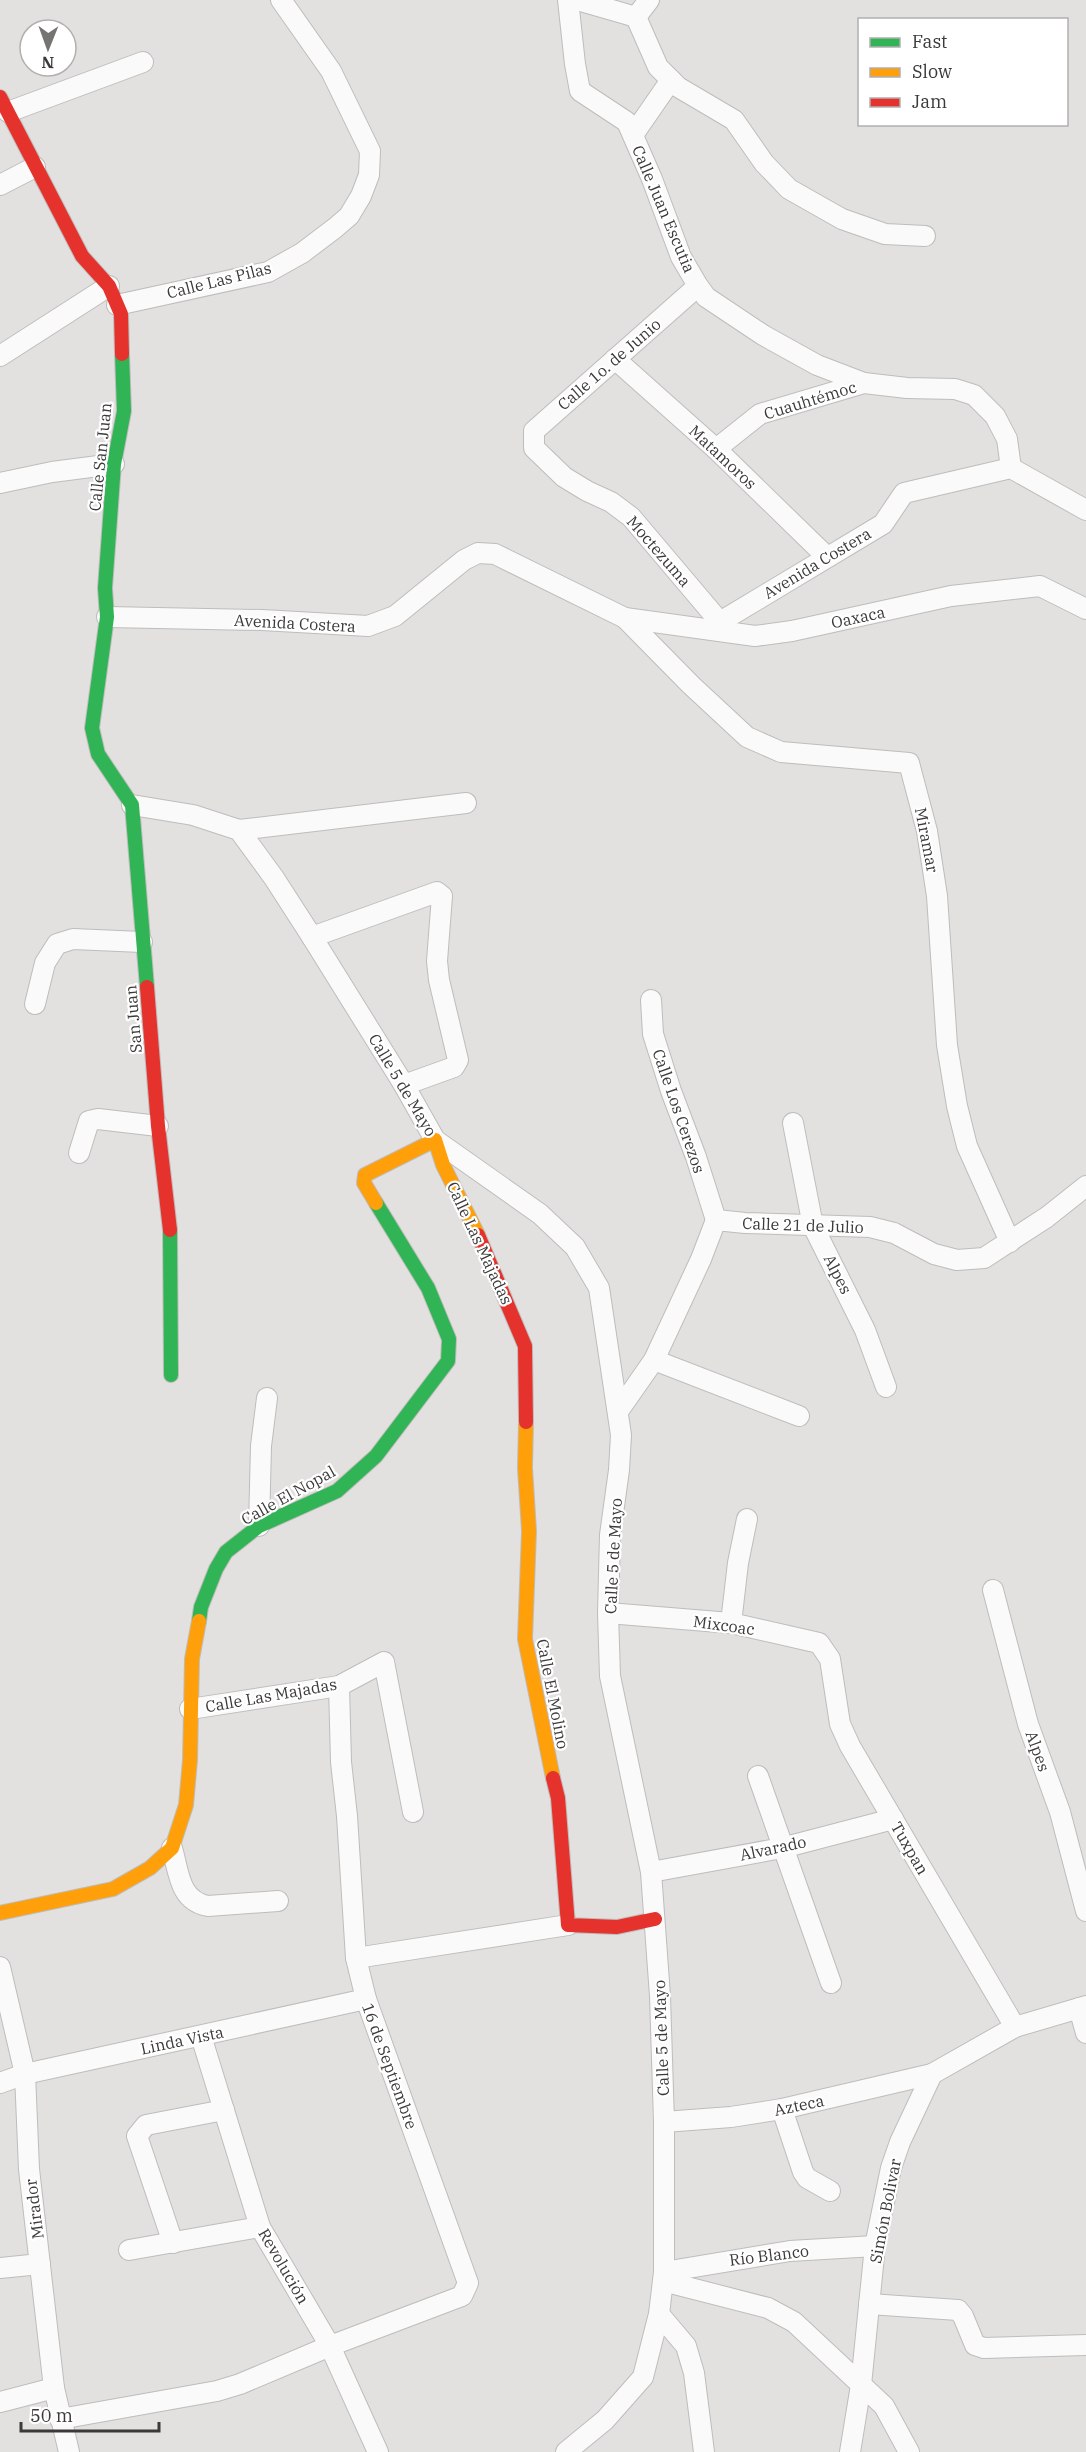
<svg xmlns="http://www.w3.org/2000/svg" width="1086" height="2452" font-family="'IBM Plex Serif',serif">
<rect width="100%" height="100%" fill="#e3e1df"/>
<g fill="none" stroke-linecap="round" stroke-linejoin="round">
<g stroke="#bebdbb" stroke-width="22">
<g id="street">
<polyline points="568,0 575,64 580,91 627,122 652,179 681,257 698,286 706,297 763,335 817,365 864,383"/>
<polyline points="577,0 636,17"/>
<polyline points="636,17 658,67 678,87 734,120 764,163 789,189 842,219 885,234 925,236"/>
<polyline points="636,17 649,0"/>
<polyline points="8,112 143,62"/>
<polyline points="633,135 671,80"/>
<polyline points="0,185 35,167"/>
<polyline points="698,286 534,431 534,448 564,477 587,491 611,502 631,517 719,621"/>
<polyline points="117,305 268,272 302,253 335,228 349,216 361,196 369,175 370,151 331,71 281,0"/>
<polyline points="0,356 109,286"/>
<polyline points="615,359 716,449 827,557"/>
<polyline points="716,449 760,414 864,383 907,388 955,389 974,395 995,416 1007,439 1011,468"/>
<polyline points="0,483 52,472 114,464"/>
<polyline points="107,617 262,620 368,626 395,616 464,560 478,553 495,554 625,618 755,636 792,631 951,596 1040,586 1086,609"/>
<polyline points="625,618 691,685 747,737 781,752 909,763 927,831 937,896 947,1045 957,1106 967,1146 1010,1242"/>
<polyline points="710,628 883,524 904,493 1011,468 1086,510"/>
<polyline points="132,805 193,815 239,830 274,878 312,937 404,1085 435,1140 540,1214 575,1247 599,1288 621,1435 619,1470 610,1535 608,1613 610,1676 651,1872 660,1996 664,2122 664,2272 659,2314 643,2377 605,2420 566,2452"/>
<polyline points="239,830 466,803"/>
<polyline points="312,937 437,892 442,896 437,961 439,980 458,1060 454,1067 404,1085"/>
<polyline points="651,1000 653,1034 671,1091 696,1157 716,1220"/>
<polyline points="35,1004 45,963 57,944 73,939 142,942"/>
<polyline points="793,1123 813,1226 865,1330 886,1387"/>
<polyline points="79,1153 89,1121 98,1119 158,1126"/>
<polyline points="654,1360 799,1416"/>
<polyline points="619,1410 654,1360 701,1259 716,1220 745,1223 870,1227 894,1233 934,1254 957,1260 984,1258 1047,1217 1086,1186"/>
<polyline points="259,1526 261,1446 267,1398"/>
<polyline points="993,1590 1028,1724 1060,1812 1086,1911"/>
<polyline points="608,1613 731,1623 819,1643 830,1659 840,1724 850,1746 1015,2027"/>
<polyline points="731,1623 738,1563 747,1519"/>
<polyline points="190,1709 339,1686 384,1662 413,1812"/>
<polyline points="758,1776 831,1983"/>
<path d="M172,1848C179,1872 179,1901 208,1906L278,1901"/>
<polyline points="651,1872 782,1848 893,1819"/>
<polyline points="356,1958 568,1925"/>
<polyline points="0,1967 25,2074 29,2169 54,2388 69,2452"/>
<polyline points="1079,2008 1086,2033"/>
<polyline points="201,2036 260,2227 330,2346 378,2452"/>
<polyline points="0,2083 25,2074 366,1999"/>
<polyline points="782,2109 803,2172 807,2178 830,2191"/>
<polyline points="664,2122 731,2117 782,2109 932,2074"/>
<polyline points="173,2243 137,2136 146,2125 224,2110"/>
<polyline points="129,2250 260,2227"/>
<polyline points="0,2268 40,2264"/>
<polyline points="664,2272 790,2251 875,2246"/>
<polyline points="663,2281 768,2308 794,2322 884,2406 909,2452"/>
<polyline points="869,2304 958,2310 963,2316 975,2345 984,2348 1086,2345"/>
<polyline points="659,2314 686,2346 694,2373 704,2452"/>
<polyline points="0,2402 54,2388"/>
<polyline points="60,2419 217,2391 240,2384 330,2346 462,2296 468,2283 366,1999 356,1958 347,1816 341,1762 339,1686"/>
<polyline points="850,2452 861,2385 875,2246 891,2168 900,2142 932,2074 1015,2027 1086,2006"/>
</g>
</g>
<g stroke="#bebdbb" stroke-width="16">
<g id="fast">
<polyline points="122,354 124,411 114,464 105,588 107,617 92,728 98,754 132,805 147,987"/>
<polyline points="170,1230 171,1375"/>
<polyline points="199,1621 201,1607 216,1569 226,1552 259,1526 337,1491 376,1456 448,1361 449,1339 428,1288 376,1203"/>
</g>
</g>
<g stroke="#bebdbb" stroke-width="16">
<g id="slow">
<polyline points="376,1203 364,1183 365,1175 435,1140 443,1165 478,1235"/>
<polyline points="526,1422 525,1468 529,1531 525,1639 553,1778"/>
<polyline points="0,1913 113,1889 150,1868 172,1848 186,1805 190,1760 192,1659 199,1621"/>
</g>
</g>
<g stroke="#bebdbb" stroke-width="16">
<g id="jam">
<polyline points="0,97 82,256 109,286 121,314 122,354"/>
<polyline points="147,987 158,1126 170,1230"/>
<polyline points="478,1235 525,1346 526,1422"/>
<polyline points="553,1778 558,1798 568,1925 617,1927 655,1919"/>
</g>
</g>
<use href="#street" stroke="#fbfafa" stroke-width="20"/>
<use href="#fast" stroke="#30b455" stroke-width="14"/>
<use href="#slow" stroke="#ff9f0a" stroke-width="14"/>
<use href="#jam" stroke="#e5322d" stroke-width="14"/>
</g>
<g text-anchor="middle" dominant-baseline="central" stroke-width="4.5" stroke-linejoin="round" paint-order="stroke">
<g font-size="16" fill="#3b3a39" stroke="#fff">
<text transform="translate(664 209) rotate(67)">Calle Juan Escutia</text>
<text transform="translate(219 280) rotate(-14)">Calle Las Pilas</text>
<text transform="translate(609 364) rotate(-41)">Calle 1o. de Junio</text>
<text transform="translate(810 400) rotate(-17)">Cuauhtémoc</text>
<text transform="translate(100 457) rotate(-84)">Calle San Juan</text>
<text transform="translate(723 457) rotate(43)">Matamoros</text>
<text transform="translate(659 551) rotate(49)">Moctezuma</text>
<text transform="translate(817 563) rotate(-31)">Avenida Costera</text>
<text transform="translate(858 617) rotate(-12)">Oaxaca</text>
<text transform="translate(295 623) rotate(3)">Avenida Costera</text>
<text transform="translate(927 840) rotate(79)">Miramar</text>
<text transform="translate(133 1019) rotate(-95)">San Juan</text>
<text transform="translate(403 1085) rotate(59)">Calle 5 de Mayo</text>
<text transform="translate(679 1111) rotate(71)">Calle Los Cerezos</text>
<text transform="translate(803 1225) rotate(2)">Calle 21 de Julio</text>
<text transform="translate(480 1243) rotate(65)">Calle Las Majadas</text>
<text transform="translate(838 1274) rotate(63)">Alpes</text>
<text transform="translate(288 1495) rotate(-29)">Calle El Nopal</text>
<text transform="translate(613 1556) rotate(-87)">Calle 5 de Mayo</text>
<text transform="translate(724 1625) rotate(8)">Mixcoac</text>
<text transform="translate(553 1694) rotate(79)">Calle El Molino</text>
<text transform="translate(271 1695) rotate(-10)">Calle Las Majadas</text>
<text transform="translate(1038 1751) rotate(70)">Alpes</text>
<text transform="translate(773 1848) rotate(-12)">Alvarado</text>
<text transform="translate(910 1848) rotate(60)">Tuxpan</text>
<text transform="translate(661 2038) rotate(-92)">Calle 5 de Mayo</text>
<text transform="translate(182 2040) rotate(-12)">Linda Vista</text>
<text transform="translate(390 2066) rotate(70)">16 de Septiembre</text>
<text transform="translate(799 2105) rotate(-12)">Azteca</text>
<text transform="translate(34 2209) rotate(-97)">Mirador</text>
<text transform="translate(885 2211) rotate(-79)">Simón Bolivar</text>
<text transform="translate(769 2255) rotate(-7)">Río Blanco</text>
<text transform="translate(284 2266) rotate(60)">Revolución</text>
</g>
</g>
<rect x="858" y="18" width="210" height="108" fill="#ffffff" stroke="#b1b0b0" stroke-width="1.5"/>
<rect x="870" y="38" width="30" height="9" fill="#30b455" stroke="#b1b0b0" stroke-width="1.5"/>
<text x="912" y="48" font-size="18" fill="#3b3a39">Fast</text>
<rect x="870" y="68" width="30" height="9" fill="#ff9f0a" stroke="#b1b0b0" stroke-width="1.5"/>
<text x="912" y="78" font-size="18" fill="#3b3a39">Slow</text>
<rect x="870" y="98" width="30" height="9" fill="#e5322d" stroke="#b1b0b0" stroke-width="1.5"/>
<text x="912" y="108" font-size="18" fill="#3b3a39">Jam</text>
<g transform="translate(48 48) rotate(181)"><circle r="28" fill="#ffffff" stroke="#b1b0b0" stroke-width="1.5"/>
<path d="M0-4.5L10 22L0 15L-10 22Z" fill="#767473"/>
<text y="-9" font-size="16" font-weight="bold" text-anchor="middle" fill="#3b3a39">N</text>
</g>
<path d="M21 2422v9h138v-9" fill="none" stroke="#3b3a39" stroke-width="3"/>
<text x="30" y="2422" font-size="18" fill="#3b3a39" stroke="#ffffff" stroke-width="4.5" paint-order="stroke">50 m</text>
</svg>
